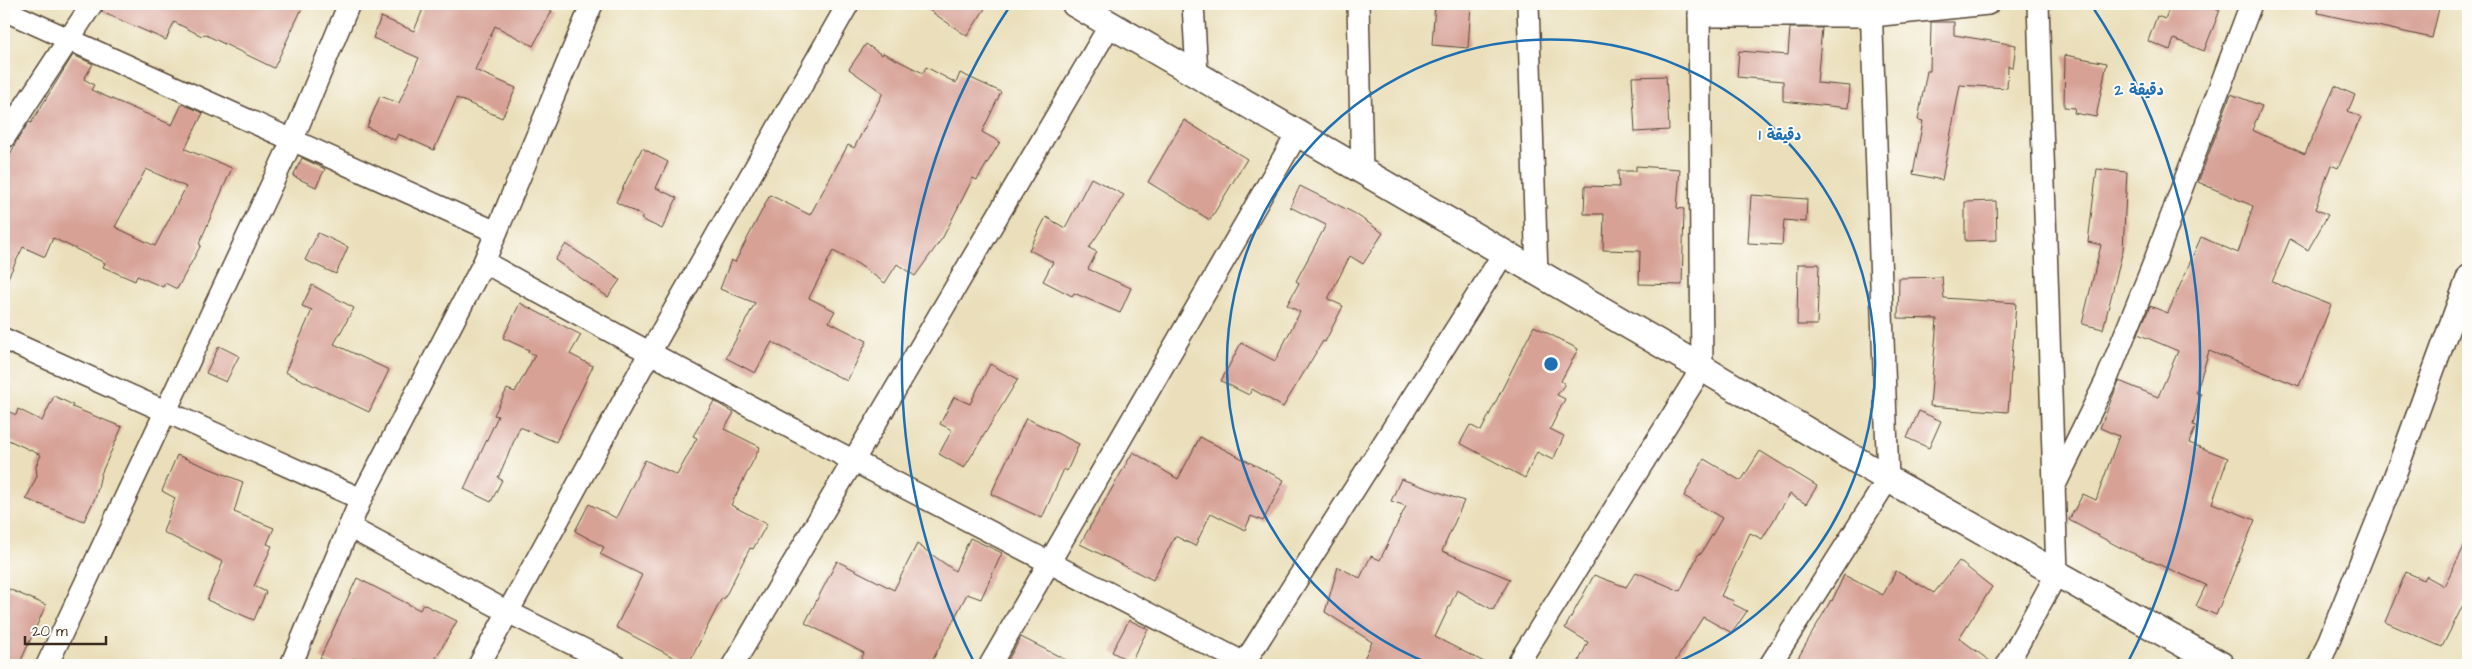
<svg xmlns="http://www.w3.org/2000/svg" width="2472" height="669" font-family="'Architects Daughter','Playpen Sans Arabic',sans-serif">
<rect width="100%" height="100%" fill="#fdfcf7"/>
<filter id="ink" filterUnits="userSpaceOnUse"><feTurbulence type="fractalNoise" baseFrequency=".02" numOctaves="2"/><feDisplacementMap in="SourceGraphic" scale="10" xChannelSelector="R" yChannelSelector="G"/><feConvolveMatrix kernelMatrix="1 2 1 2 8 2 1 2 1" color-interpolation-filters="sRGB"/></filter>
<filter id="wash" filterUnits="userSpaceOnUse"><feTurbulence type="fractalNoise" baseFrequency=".0096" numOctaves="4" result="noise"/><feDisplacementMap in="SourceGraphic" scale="20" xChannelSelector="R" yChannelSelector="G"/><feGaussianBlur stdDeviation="1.12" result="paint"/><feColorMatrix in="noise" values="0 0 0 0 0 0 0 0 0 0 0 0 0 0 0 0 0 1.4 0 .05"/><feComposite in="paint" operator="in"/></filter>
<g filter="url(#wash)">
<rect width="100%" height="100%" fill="#eadfba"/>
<g id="blocks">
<g fill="#d7a196" fill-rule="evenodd">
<polygon points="104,4 304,4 274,68 204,34 202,36 174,22 166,40 102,12"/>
<polygon points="425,4 538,4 552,11 533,46 495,26 475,70 516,88 502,118 457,98 434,150 398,134 395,140 367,127 380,96 399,103 419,58 373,38 381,17 414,31"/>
<polygon points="920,4 988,4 967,36"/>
<polygon points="1435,4 1471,4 1468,48 1432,45"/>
<polygon points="2171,4 2205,4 2220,10 2204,51 2174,39 2170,50 2148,41 2157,16 2165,19"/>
<polygon points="2319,4 2440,4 2432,38 2318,13"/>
<polygon points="1931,22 1954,22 1954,35 2016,45 2013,67 2008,66 2007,88 1960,85 1942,180 1913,174 1923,121 1918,120 1927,71 1930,71"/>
<polygon points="1790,28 1822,28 1817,83 1850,86 1848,108 1783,101 1783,81 1737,77 1739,51 1788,55"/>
<polygon points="866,44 882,55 883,53 923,73 926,67 956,83 960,73 1001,92 982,132 1000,142 977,180 973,178 943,237 915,276 897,264 885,283 858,264 833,251 809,298 835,311 829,322 867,341 847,381 772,342 755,373 726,358 755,303 720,289 731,260 735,262 770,195 810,215 848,145 854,148 883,93 849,69"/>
<path d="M73,55L93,64L84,79L94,85L91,90L172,125L182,104L203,113L185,149L232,168L199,244L201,245L177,289L165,283L163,287L137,276L135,281L103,267L105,263L53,238L45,257L23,247L4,286V168L16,142L29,122L31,123ZM146,169L186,187L155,246L115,227Z"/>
<polygon points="2065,55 2107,63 2096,117 2074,113 2075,108 2064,107"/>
<polygon points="1666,76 1669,130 1635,132 1632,77"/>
<polygon points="2335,86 2355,95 2348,111 2361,117 2338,168 2331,165 2315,209 2328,215 2308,250 2290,239 2272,282 2331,305 2299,386 2209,351 2196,393 2201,394 2193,425 2196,426 2189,443 2228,458 2212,503 2255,520 2216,615 2196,606 2206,585 2121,548 2069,520 2083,494 2096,500 2119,436 2100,428 2119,381 2158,397 2178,351 2138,334 2150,306 2168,313 2201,237 2238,253 2253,206 2198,182 2231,94 2262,106 2252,130 2305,154"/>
<polygon points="1184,120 1247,159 1210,220 1148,182"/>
<polygon points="642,148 668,162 656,188 677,198 662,229 641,219 643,216 616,202"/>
<polygon points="302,158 325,169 316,187 293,176"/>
<polygon points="1636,166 1680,169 1677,208 1684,209 1682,285 1639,284 1640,251 1603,250 1604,214 1584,214 1585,186 1619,187 1618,171 1636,171"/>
<polygon points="2097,169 2127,172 2123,250 2103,329 2082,324 2101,245 2088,242"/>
<polygon points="1091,178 1124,195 1089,248 1097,252 1088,269 1131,288 1120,313 1074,293 1072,296 1043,281 1053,262 1029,250 1046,217 1065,228"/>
<polygon points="1300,186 1354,213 1383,233 1363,264 1350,256 1328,299 1343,306 1325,342 1323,341 1283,407 1252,389 1249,395 1221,381 1241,343 1275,361 1300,312 1287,305 1299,283 1296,281 1326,225 1290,207"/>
<polygon points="1751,195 1807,199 1806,222 1784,220 1782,245 1748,243"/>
<polygon points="1996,201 1997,240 1965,241 1965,202"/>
<polygon points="318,233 348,247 336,274 305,260"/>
<polygon points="566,244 620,280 608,297 555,260"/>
<polygon points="1798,264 1819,264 1817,325 1797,325"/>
<polygon points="1942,277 1944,298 2016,303 2008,412 1930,406 1937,319 1898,318 1899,278"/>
<polygon points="312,285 354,308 334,344 389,370 369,412 285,372 312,310 302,306"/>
<polygon points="520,303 581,335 570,354 593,366 556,442 520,427 498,478 502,480 491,502 464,489 498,416 494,415 507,389 515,392 535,355 528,352 529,350 503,338"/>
<polygon points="1534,326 1578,349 1561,381 1565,384 1557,395 1565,399 1550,429 1564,436 1553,460 1537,452 1525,478 1460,443 1470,425 1481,431"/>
<polygon points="219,346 239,356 226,382 206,373"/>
<polygon points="990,364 1018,379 964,468 939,454 952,430 940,424 954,397 970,404"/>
<polygon points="54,396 73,405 72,407 122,427 101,474 96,496 84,521 26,499 37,476 36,466 41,455 4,438 4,409 16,415 18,409 42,421"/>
<polygon points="714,401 734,413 724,429 760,447 731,505 767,524 753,549 750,548 724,599 722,598 688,665 616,627 642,575 600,554 604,547 575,531 589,504 616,518 645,460 677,475 697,438 693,436"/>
<polygon points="1919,411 1941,421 1929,448 1907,438"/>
<polygon points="1026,418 1079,444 1067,471 1064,469 1042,518 991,494"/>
<polygon points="1200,437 1284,480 1263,521 1251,516 1245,530 1211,513 1195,546 1175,536 1153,580 1080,544 1133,452 1178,479"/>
<polygon points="1760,451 1817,486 1806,504 1790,494 1762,539 1750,533 1721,596 1734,601 1733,604 1747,611 1732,633 1703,617 1673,665 1577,665 1588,642 1565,628 1594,575 1626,587 1636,572 1680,591 1699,553 1701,554 1722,518 1684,496 1704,459 1741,481"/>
<polygon points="177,455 243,482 234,512 274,528 267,544 272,546 254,586 266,592 254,620 207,600 223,562 163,532 175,498 162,491"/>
<polygon points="1401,479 1464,501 1442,551 1510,579 1493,610 1457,590 1435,637 1490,665 1361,665 1372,642 1325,612 1338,567 1360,578 1371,556 1380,560 1406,506 1391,501"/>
<polygon points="970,538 1002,553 981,599 967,594 930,665 858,665 864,653 805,623 837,561 894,590 917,544 955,571"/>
<polygon points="2468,539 2468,595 2442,647 2385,622 2406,572 2424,580 2426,576 2444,586"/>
<polygon points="1959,561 1992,587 1959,638 1995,665 1794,665 1831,600 1832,601 1844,575 1883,595 1896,571 1934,593"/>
<polygon points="357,578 420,610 423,604 457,621 432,665 367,665 353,658 349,665 336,665 320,658"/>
<polygon points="4,587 46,605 19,665 4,665"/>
<polygon points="1129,620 1148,629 1131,662 1112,652"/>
<polygon points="1021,637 1076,665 1005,665"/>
</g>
</g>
</g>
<g filter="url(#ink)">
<use href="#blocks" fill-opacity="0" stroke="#554535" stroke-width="1"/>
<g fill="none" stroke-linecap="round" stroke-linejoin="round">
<g stroke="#554535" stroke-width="24">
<g id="minor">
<polyline points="1193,4 1197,74"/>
<polyline points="1358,4 1362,170"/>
<polyline points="1528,4 1537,274"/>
<polyline points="4,10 496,232"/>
<polyline points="1699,16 1872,16 1988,4"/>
<polyline points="4,138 92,4"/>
<path d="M484,262C736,402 992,533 1248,665"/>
<polyline points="4,339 361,499"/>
<polyline points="2054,487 2106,381 2153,265 2251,4"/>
<polyline points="349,527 508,612 615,665"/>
<polyline points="47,665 292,141 349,4"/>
<polyline points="291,665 361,499 484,262 592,4"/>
<polyline points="479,665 649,354 848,4"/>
<polyline points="733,665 1110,25"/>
<polyline points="990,665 1297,134"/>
<polyline points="1243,665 1504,253"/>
<polyline points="1517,665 1702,368 1699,4"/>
<polyline points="1770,665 1888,479 1871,4"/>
<polyline points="2007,665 2057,573 2038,4"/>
<polyline points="2319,665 2391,486 2468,276"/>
</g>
</g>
<g stroke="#554535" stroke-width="29">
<polyline id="tertiary" points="1075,4 1702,368 1888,479 2221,665"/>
</g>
<use href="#minor" stroke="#fff" stroke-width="21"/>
<use href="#tertiary" stroke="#fff" stroke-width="26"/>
</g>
</g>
<g fill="none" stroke="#1f6fb2" stroke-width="2.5">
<path d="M1430 664A324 324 0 1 1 1672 664"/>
<path d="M975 664A649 649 0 0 1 1010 6M2092 6A649 649 0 0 1 2127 664"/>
</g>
<circle cx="1551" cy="364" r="8" fill="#1f6fb2" stroke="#fdfcf7" stroke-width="2.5"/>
<g font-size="15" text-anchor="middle" font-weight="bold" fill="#1f6fb2" stroke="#fdfcf7" stroke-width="4" stroke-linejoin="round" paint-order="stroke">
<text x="2139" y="95">2 دقيقة</text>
<text x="1780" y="140">1 دقيقة</text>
</g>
<rect width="2472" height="669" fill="none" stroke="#fdfcf7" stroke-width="20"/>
<path d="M25 636v8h81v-8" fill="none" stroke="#3b2a1e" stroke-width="2.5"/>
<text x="32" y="636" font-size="15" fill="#3b2a1e" stroke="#fdfcf7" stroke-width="4" paint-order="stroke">20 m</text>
</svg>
